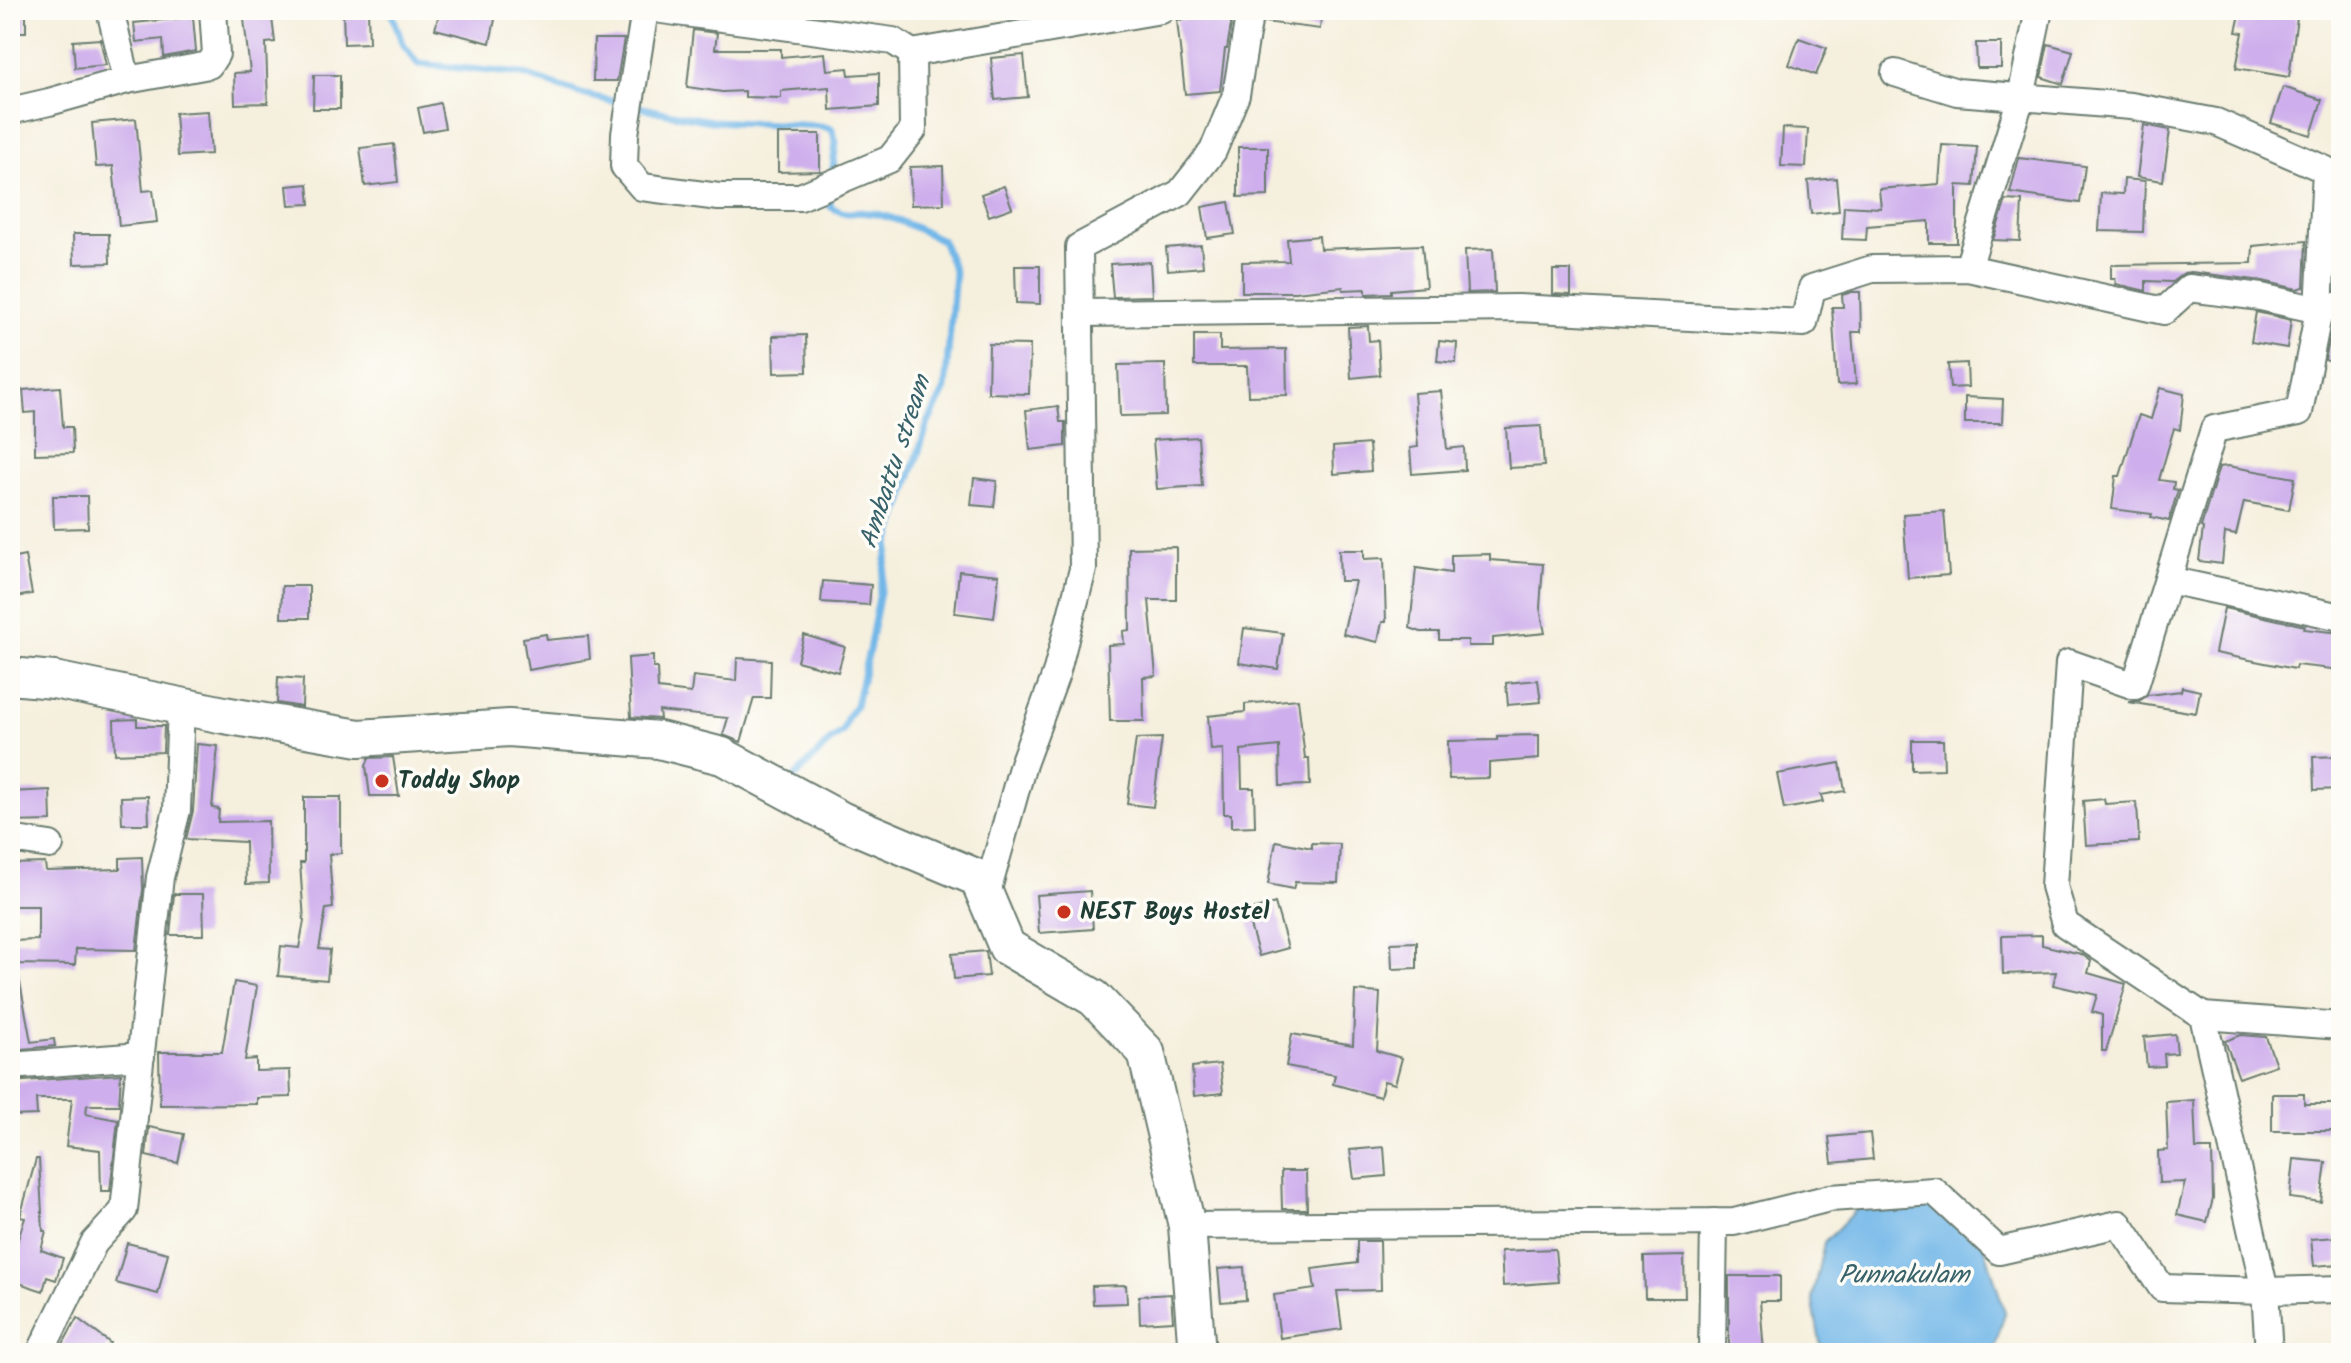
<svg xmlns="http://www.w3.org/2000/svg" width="2351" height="1363" font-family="Kalam,sans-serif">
<rect width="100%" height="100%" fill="#fdfcf7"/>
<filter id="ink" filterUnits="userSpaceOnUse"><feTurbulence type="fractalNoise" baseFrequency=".0125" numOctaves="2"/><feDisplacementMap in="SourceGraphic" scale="16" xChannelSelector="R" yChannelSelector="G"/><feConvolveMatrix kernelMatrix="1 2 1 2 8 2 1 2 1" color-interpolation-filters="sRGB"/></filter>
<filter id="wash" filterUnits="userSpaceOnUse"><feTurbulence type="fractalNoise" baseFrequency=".006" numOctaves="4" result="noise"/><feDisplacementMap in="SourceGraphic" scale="32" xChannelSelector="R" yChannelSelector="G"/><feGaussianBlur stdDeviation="1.8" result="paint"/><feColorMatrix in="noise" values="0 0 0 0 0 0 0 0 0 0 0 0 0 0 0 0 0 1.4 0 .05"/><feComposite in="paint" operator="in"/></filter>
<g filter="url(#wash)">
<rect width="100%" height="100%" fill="#f5efdd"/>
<polygon fill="#72b7e8" stroke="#487a8e" stroke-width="2" points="1928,1195 1983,1242 2005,1313 1993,1353 1822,1353 1812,1298 1824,1243 1859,1206"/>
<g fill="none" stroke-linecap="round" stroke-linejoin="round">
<g stroke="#72b7e8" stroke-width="7">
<polyline points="391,10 402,43 418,64 522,74 585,95 661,112 711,121 821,126 832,129 836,142 832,176"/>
<path d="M794,778L830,741L843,731L848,716L856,705L869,650L889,544L928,423L945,389L955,273L942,240C919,230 893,215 868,213C849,210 851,218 831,207L827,192"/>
</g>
</g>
<g id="blocks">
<g fill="#ceaeec">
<rect x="10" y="10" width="16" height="22"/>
<polygon points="243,10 271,10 275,42 266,43 268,103 235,104 234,73 250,72"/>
<polygon points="343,10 368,10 369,43 344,44"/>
<polygon points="440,10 497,10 490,43 435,29"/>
<polygon points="1266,10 1322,10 1320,29 1264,22"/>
<polygon points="2241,10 2260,10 2297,17 2289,77 2236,68 2243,33 2236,32"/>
<polygon points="1231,15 1231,25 1227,49 1225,49 1220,91 1185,94 1177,20"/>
<polygon points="193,17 196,51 164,57 163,39 136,42 134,23"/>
<polygon points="693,30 717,33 715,49 781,49 781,57 825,53 827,70 848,68 849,75 879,73 879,106 830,110 829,87 781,91 781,98 745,97 745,91 722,92 687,87"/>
<polygon points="1799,38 1827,48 1816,75 1789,65"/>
<polygon points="100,39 106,65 75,68 73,41"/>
<polygon points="594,39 624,39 617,81 593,81"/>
<polygon points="1976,43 2001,43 2001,68 1977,68"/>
<polygon points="2048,44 2073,51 2063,84 2041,77"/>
<polygon points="1024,55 1028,97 995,100 991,58"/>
<polygon points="314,75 340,75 340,109 313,109"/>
<polygon points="2283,87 2322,100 2311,135 2271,123"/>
<polygon points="440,103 445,128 423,132 418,108"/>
<polygon points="208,111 211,154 178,156 175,113"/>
<polygon points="136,119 143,191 153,190 157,222 119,226 113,166 96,167 92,123"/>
<polygon points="2144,125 2170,130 2163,181 2137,177"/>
<polygon points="1783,128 1808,129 1806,167 1781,166"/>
<polygon points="778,134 820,134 820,171 778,172"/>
<polygon points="394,144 398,182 365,186 360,148"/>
<polygon points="1942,145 1977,147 1974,186 1957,185 1957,243 1929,243 1929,221 1867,226 1866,240 1842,239 1844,206 1881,208 1879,189 1939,184"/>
<polygon points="1238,147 1268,147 1268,196 1238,197"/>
<polygon points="2019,158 2085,166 2080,203 2010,193"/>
<polygon points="943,166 944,204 911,205 910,167"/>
<polygon points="1836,178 1839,211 1811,214 1808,181"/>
<polygon points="2124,179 2145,181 2143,232 2099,231 2101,193 2123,194"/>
<polygon points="308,184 310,204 289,205 287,186"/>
<polygon points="1004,186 1012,208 989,216 981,194"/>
<polygon points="2006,200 2022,201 2020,241 1993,240"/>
<polygon points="1229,202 1235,234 1207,238 1202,207"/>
<polygon points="73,234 109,234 110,263 74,264"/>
<polygon points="1319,236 1320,249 1422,245 1426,287 1391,290 1391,293 1366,294 1366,289 1343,290 1343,287 1295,292 1242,292 1242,262 1289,261 1287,239"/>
<polygon points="2306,241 2304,287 2297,289 2263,281 2191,272 2184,273 2172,282 2146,281 2146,291 2116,284 2115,279 2111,279 2111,265 2252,263 2253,246"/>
<polygon points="1201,245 1203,267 1168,270 1166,248"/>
<polygon points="1493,249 1495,292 1467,293 1465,250"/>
<polygon points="1150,262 1152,296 1113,297 1110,264"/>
<polygon points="1015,266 1040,266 1040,304 1016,303"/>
<polygon points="1553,270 1571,270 1571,295 1553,294"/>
<polygon points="1852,292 1860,292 1861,332 1852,332 1856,384 1837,385 1832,307 1843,307 1842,295"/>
<polygon points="2256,312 2291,320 2287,348 2251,342"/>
<polygon points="2341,321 2341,365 2325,360 2333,323"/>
<polygon points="1368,326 1369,341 1378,340 1380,375 1351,378 1348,327"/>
<polygon points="806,335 807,372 774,373 773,336"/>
<polygon points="1194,335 1220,335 1220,350 1286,349 1287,395 1248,396 1247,366 1194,366"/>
<polygon points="1439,341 1457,343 1456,363 1437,361"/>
<polygon points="989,344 1030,345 1029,394 988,393"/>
<polygon points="1967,363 1968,387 1950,388 1948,364"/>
<polygon points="1165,364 1166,415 1120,416 1118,365"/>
<polygon points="60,387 63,427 72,427 73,453 35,454 35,412 25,413 23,390"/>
<polygon points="2160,388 2184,394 2180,430 2174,428 2159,480 2174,482 2173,489 2178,490 2169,521 2151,517 2152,514 2112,509 2116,476 2120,476 2139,415 2151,419"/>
<polygon points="1441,391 1447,449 1464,447 1465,470 1412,474 1410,448 1418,447 1414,393"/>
<polygon points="1965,397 2003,399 2002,423 1965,423"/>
<polygon points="1058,406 1060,422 1065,422 1065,446 1030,450 1026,410"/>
<polygon points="1541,426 1544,466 1509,468 1506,428"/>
<polygon points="1198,437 1202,486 1157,489 1153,440"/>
<polygon points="1369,444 1371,471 1334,474 1333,447"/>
<polygon points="2228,466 2295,478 2289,510 2244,502 2236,535 2225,533 2222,564 2199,561 2203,528 2201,527 2219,467"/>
<polygon points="974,478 997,481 994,507 971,505"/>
<polygon points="53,496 87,496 88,528 54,529"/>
<polygon points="1944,511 1949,575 1908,578 1903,514"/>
<polygon points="1176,547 1176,600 1149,600 1156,676 1143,677 1144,721 1110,721 1108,645 1124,644 1123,631 1130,630 1129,548"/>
<polygon points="1339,550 1364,550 1364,559 1384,558 1386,622 1382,622 1378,642 1343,634 1355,581 1340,581"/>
<polygon points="1490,554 1490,560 1543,564 1540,608 1545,633 1493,638 1493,646 1468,646 1468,640 1439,640 1439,632 1421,632 1410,628 1416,568 1451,573 1451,555"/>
<polygon points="25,556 32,594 10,598 10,559"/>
<polygon points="959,571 999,575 994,618 955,613"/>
<polygon points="823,581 871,585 869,605 821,602"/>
<polygon points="282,586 309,586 309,618 281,618"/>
<polygon points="2224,608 2305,626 2304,629 2341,633 2341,670 2296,665 2295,669 2215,653"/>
<polygon points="1244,628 1283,633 1278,669 1239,663"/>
<polygon points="546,634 547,640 588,636 590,659 528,670 523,638"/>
<polygon points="804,635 845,647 838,672 797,661"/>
<polygon points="653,656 653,668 657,668 658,689 691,693 693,676 736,681 737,658 771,660 770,698 754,698 741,742 723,735 728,718 659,711 660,719 631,717 628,658"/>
<polygon points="278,677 303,679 302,707 277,703"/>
<polygon points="1538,680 1541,702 1508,705 1506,683"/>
<polygon points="2182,687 2200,691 2196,713 2128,702 2139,701 2148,695 2181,691"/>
<polygon points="1298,699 1305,758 1309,758 1310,785 1280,786 1279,746 1241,750 1242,788 1254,788 1255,826 1231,827 1231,814 1224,814 1223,749 1211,750 1208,716 1245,712 1245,704"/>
<polygon points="137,719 137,726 164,726 163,752 115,754 114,720"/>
<polygon points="1539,735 1539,759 1489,763 1489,778 1449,779 1448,741 1497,740 1497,736"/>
<polygon points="1162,738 1153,807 1127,804 1136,739"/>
<polygon points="1912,740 1943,740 1944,769 1912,770"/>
<polygon points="197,744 218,746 212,808 219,809 218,822 268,821 269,883 246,884 245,842 186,839 193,811"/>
<polygon points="2341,756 2341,789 2314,790 2313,757"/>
<polygon points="393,757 399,796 370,796 366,766 369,758"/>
<polygon points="1840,763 1845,791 1821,795 1823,802 1784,809 1777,774"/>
<polygon points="50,790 51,821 10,822 10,792"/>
<polygon points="148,796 149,824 122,824 121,797"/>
<polygon points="304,797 341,797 341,853 329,854 333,908 326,909 319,949 330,950 327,980 278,976 281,946 299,948 304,921 300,863 304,863"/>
<polygon points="2104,799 2105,804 2137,802 2139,842 2086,845 2083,801"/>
<polygon points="1276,841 1312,848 1312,843 1340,844 1338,883 1295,882 1293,889 1268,884"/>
<polygon points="142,857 143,889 136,950 76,949 75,965 10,964 10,941 38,940 38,906 11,906 10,864 45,863 46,871 120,869 120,858"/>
<polygon points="1090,891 1093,929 1039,933 1036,895"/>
<polygon points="174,894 203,894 204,935 170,935"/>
<polygon points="1275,903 1288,948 1259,956 1246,912"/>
<polygon points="2042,935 2042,945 2081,954 2091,961 2088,973 2126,984 2106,1051 2102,1051 2102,1015 2092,1012 2097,995 2053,985 2056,972 2003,974 2002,936"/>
<polygon points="1417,942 1417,968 1392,969 1391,943"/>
<polygon points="986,951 989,976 954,979 952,954"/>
<polygon points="19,977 31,1042 54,1039 55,1046 10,1050 10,978"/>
<polygon points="234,982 257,986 245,1060 256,1059 256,1071 290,1070 291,1097 257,1098 257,1104 160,1105 159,1052 222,1052"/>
<polygon points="1355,991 1380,993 1377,1051 1402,1058 1395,1084 1384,1081 1380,1097 1333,1084 1335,1075 1286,1066 1292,1034 1353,1045"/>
<polygon points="2175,1034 2177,1053 2164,1054 2165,1066 2147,1067 2144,1037"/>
<polygon points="2241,1035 2266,1037 2276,1065 2239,1078 2225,1041"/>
<polygon points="1220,1064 1223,1093 1194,1096 1192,1067"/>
<polygon points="121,1074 119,1105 87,1105 86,1114 118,1120 110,1191 101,1191 100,1150 66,1146 72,1099 36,1099 37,1115 10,1116 10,1082"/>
<polygon points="2272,1094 2304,1094 2304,1104 2335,1104 2335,1131 2272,1131"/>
<polygon points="2194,1100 2196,1149 2212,1149 2213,1199 2207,1222 2177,1215 2185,1182 2159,1183 2158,1151 2168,1150 2166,1102"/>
<polygon points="149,1127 184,1134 178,1163 146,1156"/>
<polygon points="1870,1133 1873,1159 1832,1163 1829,1137"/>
<polygon points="1384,1147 1386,1176 1354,1179 1350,1150"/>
<polygon points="36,1159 39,1159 43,1231 46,1231 41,1250 63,1258 56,1280 47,1277 43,1291 10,1280 10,1263 25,1218 20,1217"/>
<polygon points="2294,1159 2326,1162 2321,1202 2290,1198"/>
<polygon points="1281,1171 1306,1171 1307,1209 1282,1209"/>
<polygon points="2336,1237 2339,1264 2314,1266 2311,1239"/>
<polygon points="1357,1241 1380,1241 1381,1290 1337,1291 1342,1329 1280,1338 1274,1295 1315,1289 1312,1269 1357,1263"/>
<polygon points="127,1243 168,1253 158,1294 116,1283"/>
<polygon points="1555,1249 1558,1282 1503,1286 1501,1251"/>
<polygon points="1684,1256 1685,1298 1645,1298 1644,1257"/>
<polygon points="1244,1267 1246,1300 1221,1302 1218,1269"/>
<polygon points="1729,1276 1780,1276 1780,1301 1760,1301 1764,1353 1729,1353"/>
<polygon points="1126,1285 1127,1303 1093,1304 1092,1286"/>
<polygon points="1171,1294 1173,1321 1140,1323 1139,1296"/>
<polygon points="77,1318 110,1343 102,1353 58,1353"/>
</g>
</g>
</g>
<g filter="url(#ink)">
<use href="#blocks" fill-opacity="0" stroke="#6a7b6f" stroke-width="2"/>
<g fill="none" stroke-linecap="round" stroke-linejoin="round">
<g stroke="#6a7b6f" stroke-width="30">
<g id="street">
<polyline points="645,10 625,134 624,166 642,187 719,197 800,197 890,159 913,130 912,53 893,41 662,10"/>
<polyline points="912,53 1161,10"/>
<polyline points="1895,73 1957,92 2131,106 2216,122 2326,170 2319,310 2299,412 2214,429 2135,686 2069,663 2054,886 2065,924 2203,1016 2265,1291 2269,1353"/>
<polyline points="127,80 209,65 216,54 213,10"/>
<polyline points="10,111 49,102 127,80 110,10"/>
<polyline points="1968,268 2021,97 2039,10"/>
<polyline points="1080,313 1518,308 1804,323 1812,288 1872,269 1968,268 2164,311 2189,288 2261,297 2319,310 2341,305"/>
<polyline points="2168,580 2341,617"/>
<polyline points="10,839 50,845"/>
<polyline points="986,896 1023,764 1056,674 1083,569 1079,247 1180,193 1213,151 1236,95 1250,10"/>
<polyline points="2203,1016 2341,1026"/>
<polyline points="10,1066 141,1056"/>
<polyline points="1187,1226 1734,1222 1830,1198 1934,1191 1999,1251 2119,1224 2162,1288 2265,1291 2341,1289"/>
<polyline points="40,1353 94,1243 124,1210 160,877 177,810 181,706"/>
<polyline points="1712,1353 1714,1222"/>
</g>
</g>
<g stroke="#6a7b6f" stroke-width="40">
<polyline id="secondary" points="10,676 54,680 224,715 359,738 509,728 659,740 722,756 843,821 978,878 1007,947 1094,998 1146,1052 1187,1226 1197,1353"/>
</g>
<use href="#street" stroke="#fff" stroke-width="26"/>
<use href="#secondary" stroke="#fff" stroke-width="36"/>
</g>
</g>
<g fill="#c8321e" stroke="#fdfcf7" stroke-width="3">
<circle cx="382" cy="781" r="8"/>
<circle cx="1064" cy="912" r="8"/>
</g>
<g text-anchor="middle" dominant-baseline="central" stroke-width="7" stroke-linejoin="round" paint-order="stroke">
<g font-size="24" font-weight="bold" fill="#1f3d34" stroke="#fdfcf7" text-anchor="start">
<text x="398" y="781">Toddy Shop</text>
<text x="1080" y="912">NEST Boys Hostel</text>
</g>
<g font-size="26" font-style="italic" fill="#38626a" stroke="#fdfcf7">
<text transform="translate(896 462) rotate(-72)">Ambattu stream</text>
<text x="1904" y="1276">Punnakulam</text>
</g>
</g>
<rect width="2351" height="1363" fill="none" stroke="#fdfcf7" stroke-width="40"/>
</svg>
